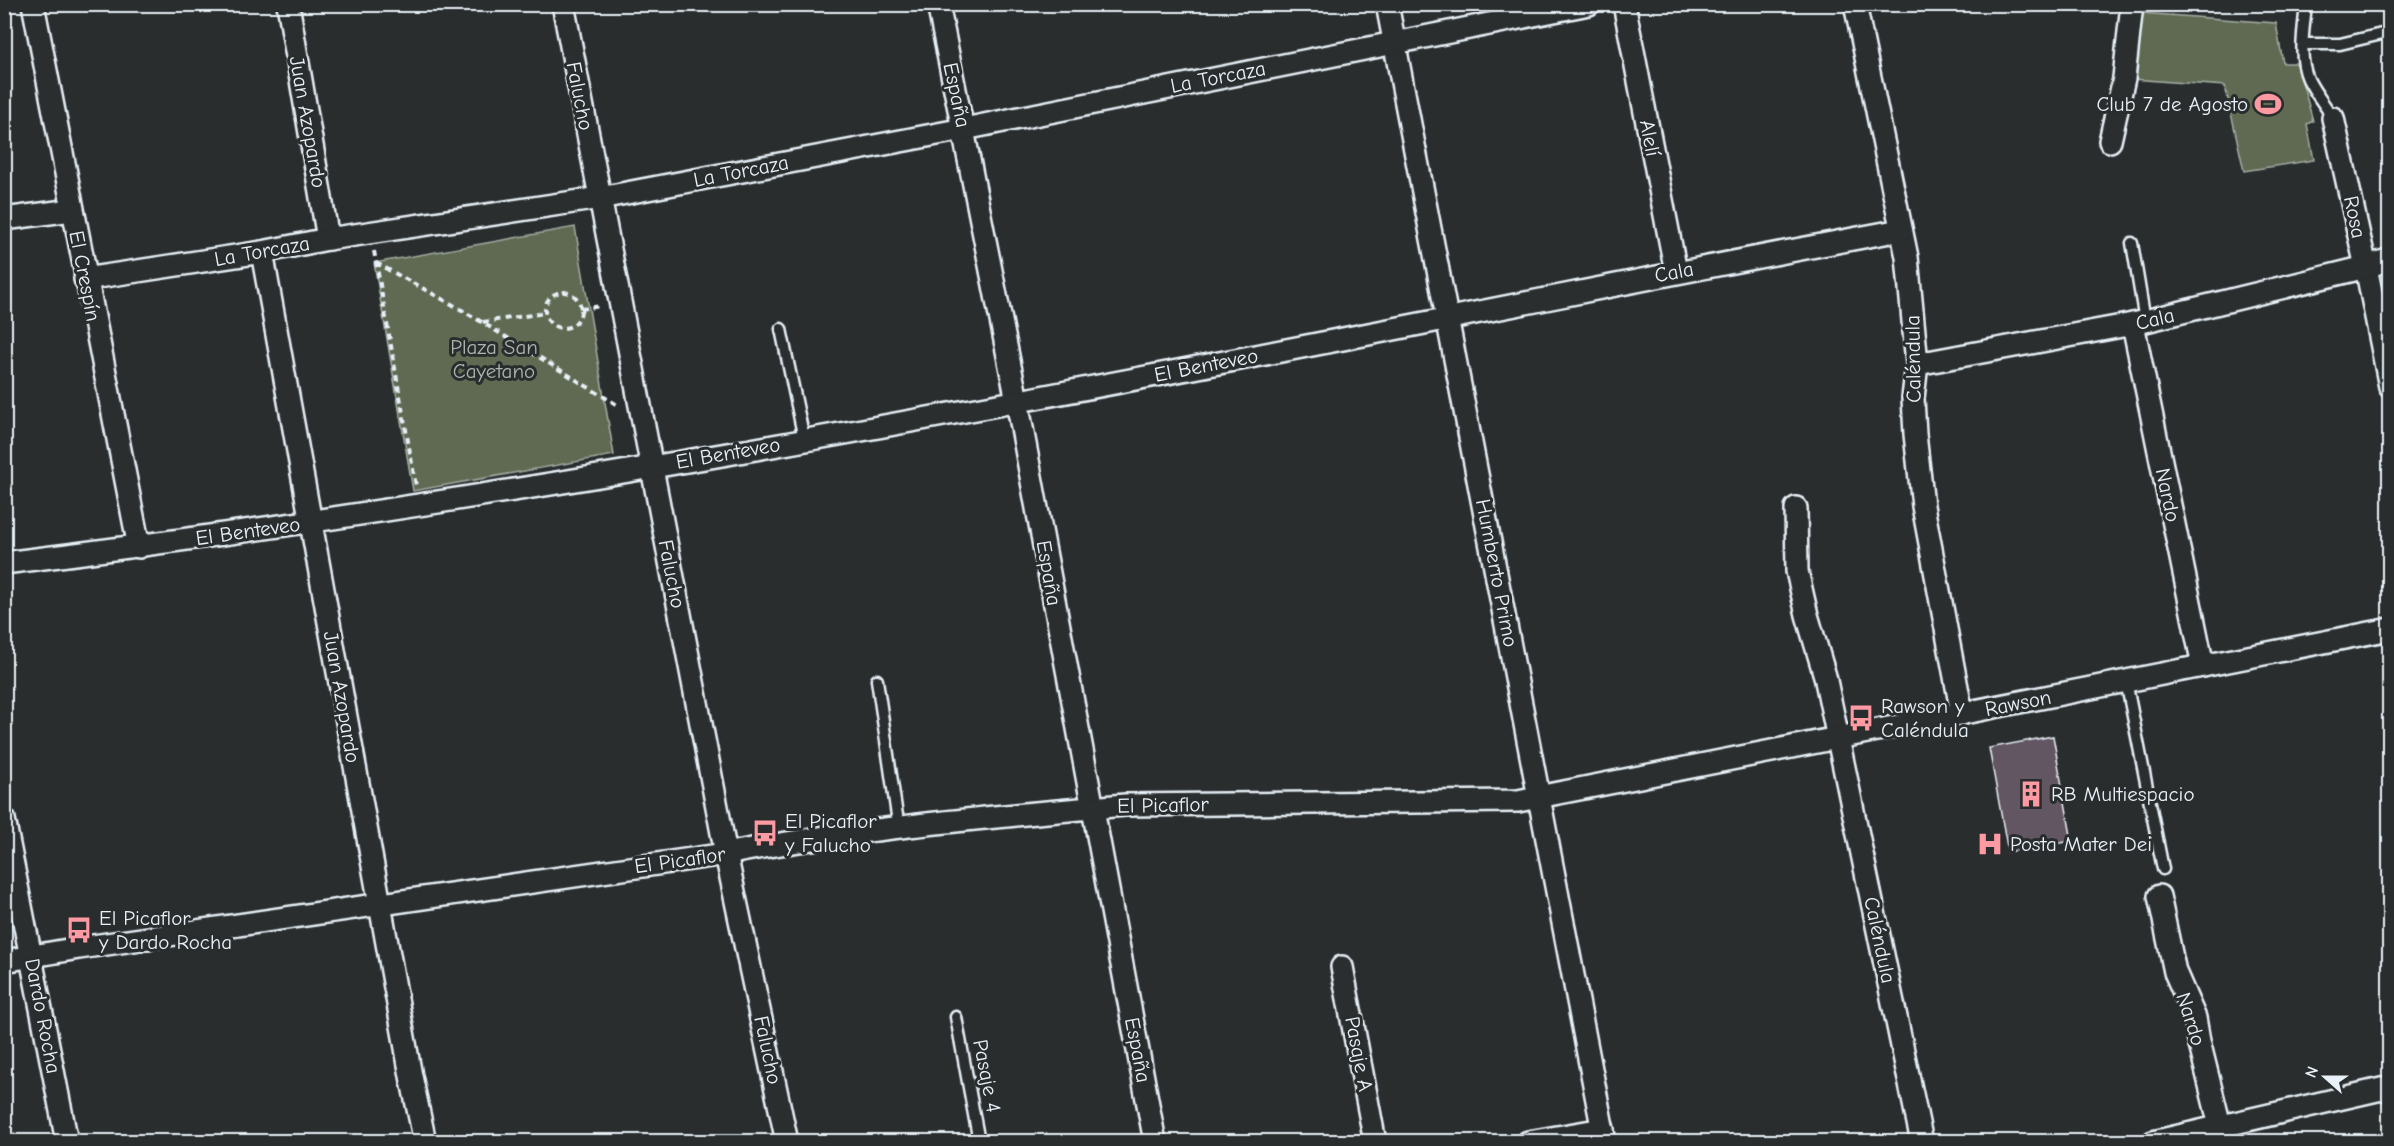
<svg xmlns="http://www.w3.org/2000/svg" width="2394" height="1146" font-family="'Comic Neue',sans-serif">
<rect width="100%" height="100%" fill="#2a2d2e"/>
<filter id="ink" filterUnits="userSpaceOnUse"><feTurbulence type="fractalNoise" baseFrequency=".0167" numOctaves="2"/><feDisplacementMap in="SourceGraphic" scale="12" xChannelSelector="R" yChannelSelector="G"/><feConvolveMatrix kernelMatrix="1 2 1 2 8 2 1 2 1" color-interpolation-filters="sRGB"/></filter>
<g filter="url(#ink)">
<g fill="#616b52" stroke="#a4aea5" stroke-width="1.5">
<polygon points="2140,13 2276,23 2283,63 2297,63 2313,121 2307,124 2314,160 2244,171 2225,86 2132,79"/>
<polygon points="575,227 614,455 413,491 374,263"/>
</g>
<polygon fill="#645663" stroke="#e8f1f8" stroke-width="1.5" points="2053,736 2072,841 2008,852 1989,748"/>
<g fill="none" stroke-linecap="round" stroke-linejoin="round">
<g stroke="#e8f1f8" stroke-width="15">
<g id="lane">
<path d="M2306,4C2304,28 2298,56 2308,79C2314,92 2325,105 2333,118"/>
<polyline points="2303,44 2340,44 2390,32"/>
<polyline points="2132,243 2145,321"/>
<polyline points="781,329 804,439"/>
<polyline points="877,680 899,829"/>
<polyline points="2126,681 2163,869"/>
<polyline points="956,1017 979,1142"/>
</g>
</g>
<g stroke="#e8f1f8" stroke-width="26">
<g id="street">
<polyline points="33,4 139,547"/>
<polyline points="288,4 328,239"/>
<polyline points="563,4 726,854 787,1142"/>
<polyline points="938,4 1017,401 1155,1142"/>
<polyline points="1387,4 1605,1142"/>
<polyline points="1624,4 1676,272"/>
<polyline points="1855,4 1907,257 1917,364 1913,398 1915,434 1923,506 1962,714"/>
<polyline points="2333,118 2366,267 2390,387"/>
<polyline points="2110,141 2124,78 2132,4"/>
<polyline points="4,219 72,210"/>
<polyline points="262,252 411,1076 425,1142"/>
<polyline points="85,279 262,252 328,239 600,198 964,129 1589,4"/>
<polyline points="2133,324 2203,666"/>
<polyline points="1917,364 2133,324 2366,267 2390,259"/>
<polyline points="1796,508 1797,571 1807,615 1825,676 1922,1142"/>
<path d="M4,563C488,504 967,413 1445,319C1597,289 1749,258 1901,230"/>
<polyline points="4,819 67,1142"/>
<polyline points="2159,896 2175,972 2195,1018 2199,1041 2224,1142"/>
<path d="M4,961L79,948L726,854C857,828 992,817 1125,805L1518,801L2390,629"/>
<polyline points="1342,967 1375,1142"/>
<polyline points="1528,1142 1603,1129"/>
<polyline points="2153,1142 2390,1087"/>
</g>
</g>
<g stroke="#e8f1f8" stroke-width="4" stroke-dasharray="6 4.5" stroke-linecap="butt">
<polyline points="374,251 416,486"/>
<polyline points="376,263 457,307 619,406"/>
<circle cx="563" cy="310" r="18"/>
<polyline points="581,309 601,306"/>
<polyline points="483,322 545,313"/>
</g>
<use href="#lane" stroke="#2a2d2e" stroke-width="10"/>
<use href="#street" stroke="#2a2d2e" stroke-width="21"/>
</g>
</g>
<defs>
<g id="stadium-bare" transform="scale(2.07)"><path d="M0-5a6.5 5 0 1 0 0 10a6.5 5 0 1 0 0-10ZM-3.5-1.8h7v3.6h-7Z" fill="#ff9aa2" stroke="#2a2d2e" stroke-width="2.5" paint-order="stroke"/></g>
<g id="bus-bare" transform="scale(2.07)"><path d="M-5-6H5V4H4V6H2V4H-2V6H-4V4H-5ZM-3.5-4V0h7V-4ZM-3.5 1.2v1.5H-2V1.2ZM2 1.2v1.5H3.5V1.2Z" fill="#ff9aa2" stroke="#2a2d2e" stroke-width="2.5" paint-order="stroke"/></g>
<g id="building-bare" transform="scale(2.07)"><path d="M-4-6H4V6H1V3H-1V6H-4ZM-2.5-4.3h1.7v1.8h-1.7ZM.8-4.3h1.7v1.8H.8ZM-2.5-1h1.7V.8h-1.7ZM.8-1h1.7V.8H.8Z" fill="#ff9aa2" stroke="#2a2d2e" stroke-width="2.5" paint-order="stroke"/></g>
<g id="hospital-bare" transform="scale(2.07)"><path d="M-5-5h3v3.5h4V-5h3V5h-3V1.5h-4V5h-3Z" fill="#ff9aa2" stroke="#2a2d2e" stroke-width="2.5" paint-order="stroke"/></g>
</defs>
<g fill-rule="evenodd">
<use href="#stadium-bare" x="2268" y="104"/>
<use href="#bus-bare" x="1861" y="718"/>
<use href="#building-bare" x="2031" y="794"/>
<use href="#bus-bare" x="765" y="833"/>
<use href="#hospital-bare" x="1990" y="844"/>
<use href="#bus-bare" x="79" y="930"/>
</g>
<g text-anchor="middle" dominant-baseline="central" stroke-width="6" stroke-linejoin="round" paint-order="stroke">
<g font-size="21" fill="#e8f1f8" stroke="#2a2d2e">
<text transform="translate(1218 77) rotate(-11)">La Torcaza</text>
<text transform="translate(957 95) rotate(78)">España</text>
<text transform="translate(580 96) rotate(79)">Falucho</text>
<text transform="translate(308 122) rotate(80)">Juan Azopardo</text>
<text transform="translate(1650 138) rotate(79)">Alelí</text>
<text transform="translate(741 171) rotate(-11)">La Torcaza</text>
<text transform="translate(2355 217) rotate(78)">Rosa</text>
<text transform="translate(262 251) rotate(-10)">La Torcaza</text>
<text transform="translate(1674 272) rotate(-11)">Cala</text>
<text transform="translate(85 276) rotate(79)">El Crespín</text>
<text transform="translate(2155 319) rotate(-13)">Cala</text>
<text transform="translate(1913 359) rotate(-91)">Caléndula</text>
<text transform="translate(1206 365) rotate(-11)">El Benteveo</text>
<text transform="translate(728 453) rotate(-10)">El Benteveo</text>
<text transform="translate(2168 495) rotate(78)">Nardo</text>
<text transform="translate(248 531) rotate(-8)">El Benteveo</text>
<text transform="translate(1049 573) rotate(80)">España</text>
<text transform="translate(1497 573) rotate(79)">Humberto Primo</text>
<text transform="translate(672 574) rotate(79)">Falucho</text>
<text transform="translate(342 697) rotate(80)">Juan Azopardo</text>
<text transform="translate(2018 703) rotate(-11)">Rawson</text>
<text transform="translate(1163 805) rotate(-1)">El Picaflor</text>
<text transform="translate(680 860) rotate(-8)">El Picaflor</text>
<text transform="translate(1880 940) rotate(78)">Caléndula</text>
<text transform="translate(43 1016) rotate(79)">Dardo Rocha</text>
<text transform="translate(2191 1019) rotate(72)">Nardo</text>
<text transform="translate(768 1050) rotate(78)">Falucho</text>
<text transform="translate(1138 1050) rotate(79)">España</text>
<text transform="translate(1359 1054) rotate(79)">Pasaje A</text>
<text transform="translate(987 1076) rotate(79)">Pasaje 4</text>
</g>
<g font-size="21" fill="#e8f1f8" stroke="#2a2d2e" text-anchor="start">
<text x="2248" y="104" text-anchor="end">Club 7 de Agosto</text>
<text x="1881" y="706">Rawson y<tspan x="1881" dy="24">Caléndula</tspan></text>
<text x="2051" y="794">RB Multiespacio</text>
<text x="785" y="821">El Picaflor<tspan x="785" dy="24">y Falucho</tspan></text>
<text x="2010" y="844">Posta Mater Dei</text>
<text x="99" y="918">El Picaflor<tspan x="99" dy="24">y Dardo Rocha</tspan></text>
</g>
<g font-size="21" fill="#abb5ad" stroke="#2a2d2e">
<text x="494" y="347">Plaza San<tspan x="494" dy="24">Cayetano</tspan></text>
</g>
</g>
<rect width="2394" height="1146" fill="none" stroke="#2a2d2e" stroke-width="24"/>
<rect x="12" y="12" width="2370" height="1122" fill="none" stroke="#e8f1f8" stroke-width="2" filter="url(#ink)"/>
<g transform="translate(2325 1077) rotate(291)" stroke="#2a2d2e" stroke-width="4.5" paint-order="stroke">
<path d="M0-4.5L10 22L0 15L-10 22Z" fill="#e8f1f8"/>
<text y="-9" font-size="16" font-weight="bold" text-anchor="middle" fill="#e8f1f8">N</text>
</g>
</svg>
